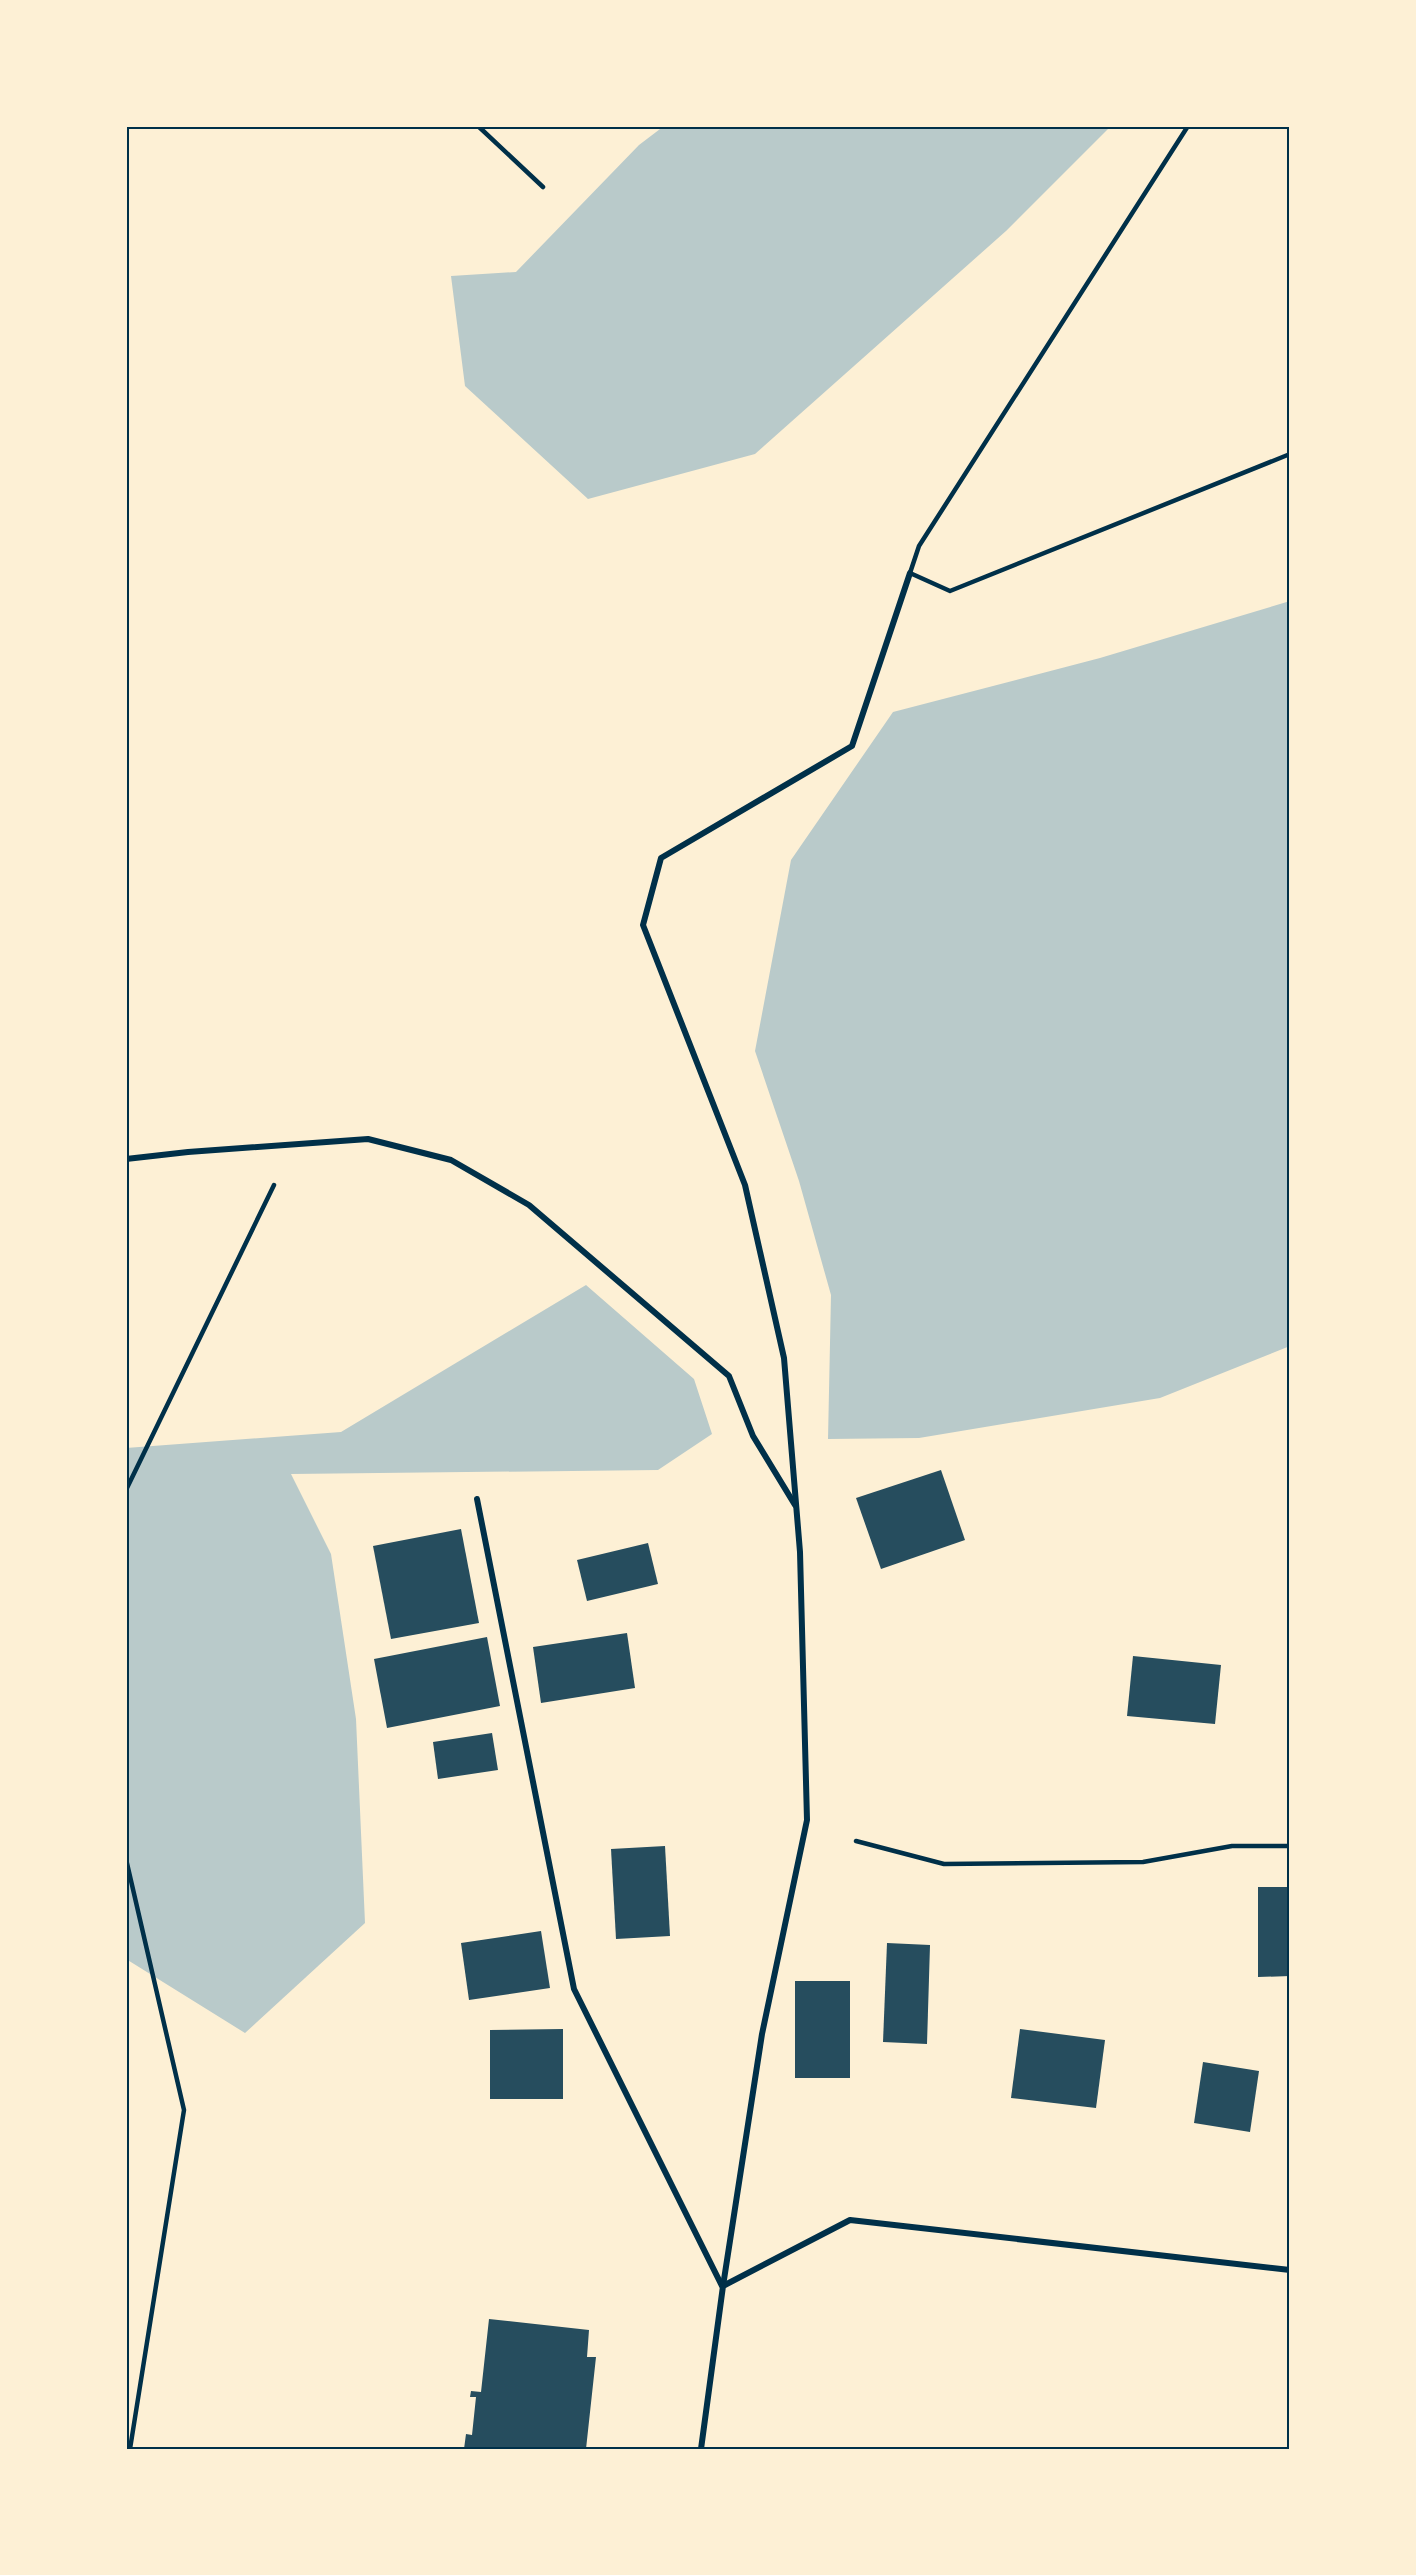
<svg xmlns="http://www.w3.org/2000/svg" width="1416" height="2575" font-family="Arial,sans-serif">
<rect width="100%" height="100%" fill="#fdf0d5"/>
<g fill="#b9caca">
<polygon points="664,126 1111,126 1006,231 755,454 588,499 465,386 451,276 516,272 639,145"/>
<polygon points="1290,601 1290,1346 1160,1398 919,1438 828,1439 831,1295 799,1181 755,1051 791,860 893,712 1100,658"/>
<polygon points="586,1285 694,1379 712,1434 658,1470 291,1474 331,1554 356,1719 365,1923 245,2033 126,1959 126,1448 341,1432"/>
</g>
<g fill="#264d5e">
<polygon points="941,1470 965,1540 881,1569 856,1498"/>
<polygon points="461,1529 479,1623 391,1639 373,1546"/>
<polygon points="648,1543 658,1584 587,1601 577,1560"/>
<polygon points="627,1633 635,1688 541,1703 533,1647"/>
<polygon points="487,1637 500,1706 387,1728 374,1659"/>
<polygon points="1133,1656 1221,1665 1215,1724 1127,1716"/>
<polygon points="492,1733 498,1770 438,1779 433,1742"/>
<polygon points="665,1846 670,1936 616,1939 611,1849"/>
<polygon points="1258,1887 1290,1887 1290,1976 1258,1977"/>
<polygon points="541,1931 550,1988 469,2000 461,1943"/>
<polygon points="887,1943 930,1945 927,2044 883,2042"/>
<rect x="795" y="1981" width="55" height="97"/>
<polygon points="563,2029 563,2099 490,2099 490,2030"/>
<polygon points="1020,2029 1105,2040 1096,2108 1011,2098"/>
<polygon points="1203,2062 1259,2071 1250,2132 1194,2123"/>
<polygon points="489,2319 589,2330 587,2357 596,2357 586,2449 464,2449 466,2434 472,2435 476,2397 470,2397 471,2391 481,2392"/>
</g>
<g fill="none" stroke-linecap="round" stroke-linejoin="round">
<g stroke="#003049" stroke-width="4.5">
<polyline points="478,126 543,187"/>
<polyline points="1188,126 919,546 910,573 950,591 1290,454"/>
<polyline points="126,1490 274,1185"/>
<polyline points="856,1841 944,1864 1143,1862 1232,1846 1290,1846"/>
<polyline points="126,1859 184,2110 130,2449"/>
</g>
<g stroke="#003049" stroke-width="6">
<polyline points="126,1159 188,1152 368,1139 451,1160 529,1205 729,1376 753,1436 795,1505"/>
<polyline points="477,1499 574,1989 722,2286"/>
<polyline points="723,2286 762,2034 807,1820 800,1552 784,1358 745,1185 643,925 661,858 852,746 910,573"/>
<polyline points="701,2449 723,2286 850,2220 1290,2270"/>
</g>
</g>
<rect width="1416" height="2575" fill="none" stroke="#fdf0d5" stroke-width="255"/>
<rect x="128" y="128" width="1160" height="2320" fill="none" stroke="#003049" stroke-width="2"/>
</svg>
